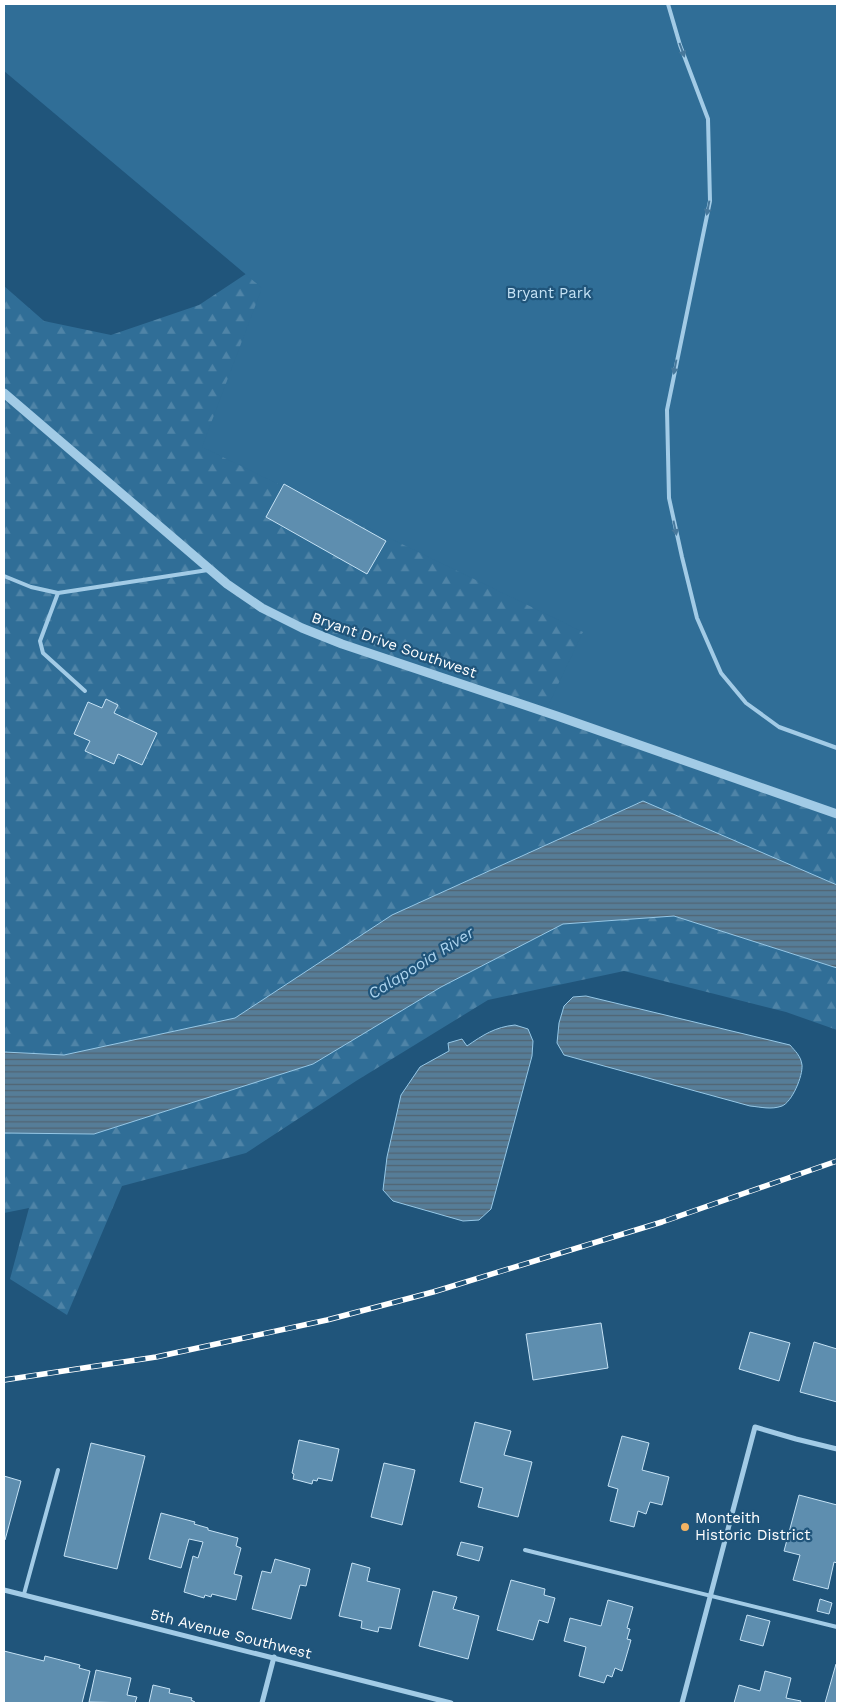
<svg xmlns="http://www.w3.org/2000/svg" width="841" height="1707" font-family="'Work Sans',sans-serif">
<defs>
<pattern id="forest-firs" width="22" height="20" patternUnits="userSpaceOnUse" patternTransform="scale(1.25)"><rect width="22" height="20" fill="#306e97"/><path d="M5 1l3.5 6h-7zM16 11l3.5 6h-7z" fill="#4f84a7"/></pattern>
<pattern id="water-rules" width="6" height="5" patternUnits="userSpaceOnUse" patternTransform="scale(1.25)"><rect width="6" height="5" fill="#567d98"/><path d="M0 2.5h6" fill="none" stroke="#516472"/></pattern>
</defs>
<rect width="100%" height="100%" fill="#20557b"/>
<g fill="url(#forest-firs)">
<polygon points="430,152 837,326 837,885 642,801 392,915 235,1018 64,1055 4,1052 4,286 44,321 111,335 199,305"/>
<polygon points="674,916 837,968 837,1030 786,1012 624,971 488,1000 356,1081 246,1153 122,1186 67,1315 10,1279 29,1208 4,1213 4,1133 94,1134 313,1064 441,987 563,924"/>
</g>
<polygon fill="#306e97" points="4,4 837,4 837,814 545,712 583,632 202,447 262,288 4,71"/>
<g fill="url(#water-rules)" stroke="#96c8e7">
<polygon points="643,801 837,885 837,968 674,916 563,924 441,987 313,1064 94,1134 4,1133 4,1052 64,1055 235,1018 392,915"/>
<path d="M586,996L790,1045C795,1051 801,1056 802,1065C803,1076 792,1102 782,1106C771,1110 761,1107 750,1106L564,1055L557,1043L559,1023L564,1006L573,997Z"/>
<path d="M515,1025L528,1029L533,1041L532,1056L491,1209L479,1220L463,1221L393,1201L383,1190L387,1157L401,1095L420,1067L449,1051L448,1043L462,1039L467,1046C483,1035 495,1027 515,1025Z"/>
</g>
<g fill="#5e8eaf" stroke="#c5e2f5">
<polygon points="284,484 386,541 367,574 266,517"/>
<polygon points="106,699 118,705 114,713 157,733 142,765 118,754 114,764 85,751 90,741 74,734 88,702 102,708"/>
<polygon points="601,1323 608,1368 533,1380 526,1334"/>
<polygon points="750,1332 790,1343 779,1381 739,1369"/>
<polygon points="814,1342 837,1349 837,1402 800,1392"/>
<polygon points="475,1422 511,1431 504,1455 532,1462 518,1517 478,1507 483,1488 460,1482"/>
<polygon points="622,1436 649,1443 642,1470 669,1477 662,1505 650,1502 646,1514 638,1511 634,1527 610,1521 618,1489 608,1486"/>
<polygon points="299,1440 339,1449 332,1481 318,1478 317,1481 313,1480 312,1484 293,1479 294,1474 292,1473"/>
<polygon points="91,1443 145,1456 117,1569 64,1556"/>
<polygon points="384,1463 415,1470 402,1525 371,1517"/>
<polygon points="4,1476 21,1481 5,1540 4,1540"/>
<polygon points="799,1495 837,1505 837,1563 834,1562 828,1589 793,1580 800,1555 784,1551"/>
<polygon points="161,1513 195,1522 194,1524 208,1528 208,1530 238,1538 236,1546 241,1548 234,1574 242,1576 236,1600 212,1594 211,1597 205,1595 204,1598 184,1592 193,1556 198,1558 203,1542 189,1539 181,1568 149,1559"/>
<polygon points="461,1542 483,1547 479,1561 457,1555"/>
<polygon points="275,1559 310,1569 306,1586 300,1585 291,1619 252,1609 262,1571 271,1573"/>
<polygon points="352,1563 370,1568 367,1581 400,1589 391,1629 379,1627 378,1632 361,1628 362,1621 339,1616"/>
<polygon points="511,1580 545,1589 544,1595 555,1598 548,1623 539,1620 533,1640 497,1630"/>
<polygon points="433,1591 457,1597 453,1609 479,1616 468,1659 419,1646"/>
<polygon points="820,1599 832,1603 829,1614 817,1611"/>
<polygon points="608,1600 633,1607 627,1628 630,1629 627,1639 631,1640 622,1671 615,1668 612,1677 607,1675 604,1683 579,1676 586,1647 564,1641 570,1618 601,1626"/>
<polygon points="747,1615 770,1621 763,1646 740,1640"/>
<polygon points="4,1651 44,1661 45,1656 80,1665 79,1668 90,1671 82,1703 4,1703"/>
<polygon points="836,1664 837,1665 837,1703 825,1703"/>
<polygon points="96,1670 131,1678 127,1695 137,1697 135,1703 89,1702"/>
<polygon points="765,1671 791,1678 786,1698 801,1701 800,1703 734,1703 739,1685 760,1691"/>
<polygon points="153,1685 170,1689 169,1693 192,1698 191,1700 195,1702 195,1703 149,1703"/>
</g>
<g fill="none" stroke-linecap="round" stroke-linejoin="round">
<g stroke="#a2cbe6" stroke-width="4">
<polyline points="668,4 680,45 708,119 710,201 667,410 669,498 682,557 697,618 721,673 746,703 779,727 837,748"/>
<polyline points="4,576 31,587 58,593 208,570"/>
<polyline points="58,593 40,641 43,653 85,691"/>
<polyline points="525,1550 837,1627"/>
<polyline points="24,1594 58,1470"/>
</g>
<g stroke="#a2cbe6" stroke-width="5">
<polyline points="4,1590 451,1703"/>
<polyline points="262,1703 274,1657"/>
<polyline points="682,1703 755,1427 796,1439 837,1449"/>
</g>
<polyline stroke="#a2cbe6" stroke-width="9" points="4,393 227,584 262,608 302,628 342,644 557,716 837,814"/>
<g stroke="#fff" stroke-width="5.5">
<polyline id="rail" points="4,1380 156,1357 327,1320 433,1292 662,1222 837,1161"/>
</g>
<use href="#rail" stroke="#20557b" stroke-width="4" stroke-dasharray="11" stroke-linecap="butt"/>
</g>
<defs><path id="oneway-solid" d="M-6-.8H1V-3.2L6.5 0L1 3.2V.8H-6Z" transform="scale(1.25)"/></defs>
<g fill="#47789b">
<use href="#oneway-solid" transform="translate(682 50) rotate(70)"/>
<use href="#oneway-solid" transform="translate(708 208) rotate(101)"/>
<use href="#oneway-solid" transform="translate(675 367) rotate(101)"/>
<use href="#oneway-solid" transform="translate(675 528) rotate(78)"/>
</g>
<circle fill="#f3b463" stroke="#20557b" stroke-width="2" cx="685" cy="1527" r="5"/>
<g text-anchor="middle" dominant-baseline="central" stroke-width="4.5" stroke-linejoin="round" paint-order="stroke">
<g font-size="15" fill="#c5e2f5" stroke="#20557b">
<text x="549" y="293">Bryant Park</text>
</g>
<g font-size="15" fill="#fff" stroke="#20557b">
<text transform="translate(394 645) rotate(19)">Bryant Drive Southwest</text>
<text transform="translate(231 1634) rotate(14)">5th Avenue Southwest</text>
</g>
<g font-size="15" fill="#fff" stroke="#20557b" text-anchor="start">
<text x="695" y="1518">Monteith<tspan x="695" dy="17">Historic District</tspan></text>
</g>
<g font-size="16" font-style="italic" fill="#add4ee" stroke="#20557b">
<text transform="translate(421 963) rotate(-32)">Calapooia River</text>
</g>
</g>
<rect width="841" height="1707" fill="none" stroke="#ffffff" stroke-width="10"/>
</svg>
